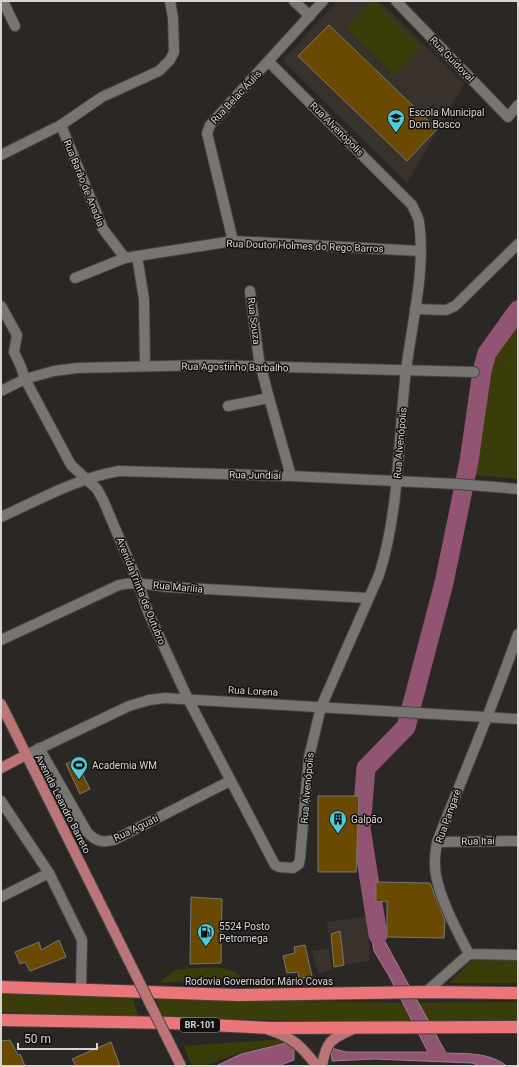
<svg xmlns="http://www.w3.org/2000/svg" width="519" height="1067" font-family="Roboto,sans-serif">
<rect width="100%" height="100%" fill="#2a2725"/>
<g fill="#39312c">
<polygon points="337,1 379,1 464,84 407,183 286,64 284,59"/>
<polygon points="367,916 370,961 344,965 340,932 328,934 327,922"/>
<polygon points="329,948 332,970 318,974 312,951"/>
</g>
<g fill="#3a3d09">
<polygon points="372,1 375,1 422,47 395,75 346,28"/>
<polygon points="518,324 518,479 474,475 482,371"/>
<polygon points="473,959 518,960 518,983 449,983"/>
<path d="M192,968C209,968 233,964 243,980H211L159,983L175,970Z"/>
<polygon points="1,990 133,998 139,1018 1,1012"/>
<polygon points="156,998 399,1003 518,1002 518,1022 364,1022 163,1018"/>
<polygon points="283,1039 291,1042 242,1052 204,1066 192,1066 184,1046"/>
</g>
<g fill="#915473" stroke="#a67b90">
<path d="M367,910L377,911L383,938L446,1053C468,1054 488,1052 507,1066H480L472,1063L374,1059L332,1061L331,1048L346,1052H428L389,976L374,951Z"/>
<polygon points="291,1042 294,1042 294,1060 278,1066 216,1066 241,1054"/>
</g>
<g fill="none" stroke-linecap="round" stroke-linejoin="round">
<polyline stroke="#915473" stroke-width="19" points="378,935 361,828 366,768 406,727 444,583 469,461 482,371 487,353 518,310"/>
</g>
<g fill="#694a00" stroke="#797773">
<polygon points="329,25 437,129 407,161 298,56"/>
<polygon points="79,758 83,770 81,771 90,789 80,794 66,764"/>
<polygon points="318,796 359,796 356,872 318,872"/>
<polygon points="376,882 430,883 445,921 444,938 387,937 387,901 376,902"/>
<polygon points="191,897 222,899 221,963 190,964"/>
<polygon points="340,931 344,965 334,967 331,934"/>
<polygon points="59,940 66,957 30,971 25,962 20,964 15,952 39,942 41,950"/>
<polygon points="305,945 312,976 299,979 298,972 287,973 283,956 295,953 294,947"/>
<polygon points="10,1040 18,1055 20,1054 25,1066 1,1066 1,1041"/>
<polygon points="111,1042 120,1066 76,1066 72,1059"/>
</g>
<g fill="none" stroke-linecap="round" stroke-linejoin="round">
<g stroke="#454341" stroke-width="12">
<g id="minor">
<polyline points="3,1 15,26"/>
<polyline points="294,1 310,16"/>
<polyline points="396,1 508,117 518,105"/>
<polyline points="61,125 103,229 125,258"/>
<polyline points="1,155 61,125 102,97 159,71 170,60 174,52 173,18 170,1"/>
<polyline points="233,241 207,133 210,125 323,1"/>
<polyline points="137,256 144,299 145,366"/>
<polyline points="75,278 125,258 233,241 420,251"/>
<polyline points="250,291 259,360 269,398"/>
<path d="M1,306L17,335L14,352L21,367L25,379L71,465L97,489L103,500L138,582L148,612L188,699L275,865L279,867L293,868L299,864L300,858L309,757L321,707L379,575C400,509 398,438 406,370C412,323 426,268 419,222C418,216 414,210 412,205L269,62"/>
<polyline points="415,309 446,310 455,306 518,244"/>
<polyline points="1,391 25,379 54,371 77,368 207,365 474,372"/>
<polyline points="228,406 269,398 291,476"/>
<path d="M1,517C39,500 77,478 119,471L291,476L457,484L518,489"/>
<path d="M518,634C494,704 464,773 437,842C436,848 435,855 435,861C433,887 457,931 469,954L518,955"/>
<path d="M1,640L119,585C136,581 151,585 168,587L368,598"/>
<path d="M39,748L87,832C95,841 102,843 114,840L230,781"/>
<polyline points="26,755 129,706 149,700 165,698 518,719"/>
<polyline points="1,801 49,873 82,940 81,989"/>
<polyline points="437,842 518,841"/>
<polyline points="1,897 49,873"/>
<polyline points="426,992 469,954"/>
</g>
</g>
<g stroke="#454341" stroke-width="12">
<g id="major">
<polyline points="1,704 105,913"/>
<polyline points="1,768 26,755"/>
<path d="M269,1030C294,1038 301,1046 317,1066"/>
<path d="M322,1066C326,1041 331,1039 353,1029"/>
</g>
</g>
<g stroke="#454341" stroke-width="14">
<g id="highway">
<polyline points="1,987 238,995 426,992 518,993"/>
<polyline points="1,1020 170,1023 270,1028 518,1027"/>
</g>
</g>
<use href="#minor" stroke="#787472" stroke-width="10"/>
<use href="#major" stroke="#bc7576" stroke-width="10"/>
<use href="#highway" stroke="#ea7679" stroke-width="12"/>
<g stroke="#454341" stroke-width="12" stroke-linecap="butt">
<polyline id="major-bridge" points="105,913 181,1066"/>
</g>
<use href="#major-bridge" stroke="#bc7576" stroke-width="10"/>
</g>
<defs>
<g id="school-pin" transform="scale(0.9)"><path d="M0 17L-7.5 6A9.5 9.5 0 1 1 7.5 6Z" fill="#52cbd9" stroke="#11100f"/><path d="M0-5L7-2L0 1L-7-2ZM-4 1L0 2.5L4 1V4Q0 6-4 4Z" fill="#111"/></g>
<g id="stadium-pin" transform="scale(0.9)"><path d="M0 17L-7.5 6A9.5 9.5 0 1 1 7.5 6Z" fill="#52cbd9" stroke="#11100f"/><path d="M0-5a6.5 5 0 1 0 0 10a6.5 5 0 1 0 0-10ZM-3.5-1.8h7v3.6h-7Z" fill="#111"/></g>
<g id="building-pin" transform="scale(0.9)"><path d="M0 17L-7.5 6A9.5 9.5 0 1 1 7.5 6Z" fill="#52cbd9" stroke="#11100f"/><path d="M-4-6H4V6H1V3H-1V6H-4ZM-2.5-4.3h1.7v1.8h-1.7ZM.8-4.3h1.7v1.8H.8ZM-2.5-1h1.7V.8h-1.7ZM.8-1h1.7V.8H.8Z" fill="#111"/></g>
<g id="fuel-pin" transform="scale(0.9)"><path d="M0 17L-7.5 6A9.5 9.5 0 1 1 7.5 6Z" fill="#52cbd9" stroke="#11100f"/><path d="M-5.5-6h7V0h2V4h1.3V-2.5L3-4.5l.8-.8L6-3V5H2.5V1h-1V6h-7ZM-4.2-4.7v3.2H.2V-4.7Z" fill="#111"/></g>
</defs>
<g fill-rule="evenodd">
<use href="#school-pin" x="396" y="118"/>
<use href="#stadium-pin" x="79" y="765"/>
<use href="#building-pin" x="338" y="819"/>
<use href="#fuel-pin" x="206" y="932"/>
</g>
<g text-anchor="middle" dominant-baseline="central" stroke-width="3" stroke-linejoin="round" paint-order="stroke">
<rect fill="#11100f" stroke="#9c9a99" stroke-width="1" x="180" y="1018" width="40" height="14" rx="3"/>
<g font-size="9" font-weight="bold" fill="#d7d5d4">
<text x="200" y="1025">BR-101</text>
</g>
<g font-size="10" fill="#d7d5d4" stroke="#11100f">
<text transform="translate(452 59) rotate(46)">Rua Guidoval</text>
<text transform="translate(236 97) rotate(-47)">Rua Belac Áulis</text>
<text transform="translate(337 129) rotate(45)">Rua Alvenópolis</text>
<text transform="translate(84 183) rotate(68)">Rua Barão de Anadia</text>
<text transform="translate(305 246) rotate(2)">Rua Doutor Holmes do Rego Barros</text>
<text transform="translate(254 321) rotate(83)">Rua Souza</text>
<text transform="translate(235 367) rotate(1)">Rua Agostinho Barbalho</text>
<text transform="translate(400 443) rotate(-85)">Rua Alvenópolis</text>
<text transform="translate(255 475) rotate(1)">Rua Jundiaí</text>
<text transform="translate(178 587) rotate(5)">Rua Marília</text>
<text transform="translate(141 591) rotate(68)">Avenida Trinta de Outubro</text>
<text transform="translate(253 691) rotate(3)">Rua Lorena</text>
<text transform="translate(307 788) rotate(-85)">Rua Alvenópolis</text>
<text transform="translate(63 804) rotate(63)">Avenida Leandro Barreto</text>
<text transform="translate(448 816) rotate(-70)">Rua Pangaré</text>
<text transform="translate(136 828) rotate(-26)">Rua Aguati</text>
<text transform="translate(478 841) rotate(-1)">Rua Itaí</text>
<text x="259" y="981">Rodovia Governador Mário Covas</text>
</g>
<g font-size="10" fill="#d7d5d4" stroke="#11100f" text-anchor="start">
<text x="409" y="112">Escola Municipal<tspan x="409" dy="12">Dom Bosco</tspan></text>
<text x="92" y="765">Academia WM</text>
<text x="351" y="819">Galpão</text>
<text x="219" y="926">5524 Posto<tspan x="219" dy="12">Petromega</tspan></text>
</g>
</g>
<rect width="519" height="1067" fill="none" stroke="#d7d5d4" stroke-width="4"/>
<path d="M18 1043v6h79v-6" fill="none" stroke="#d7d5d4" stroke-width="2"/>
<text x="24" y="1043" font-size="12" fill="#d7d5d4" stroke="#11100f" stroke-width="3" paint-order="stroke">50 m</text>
</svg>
